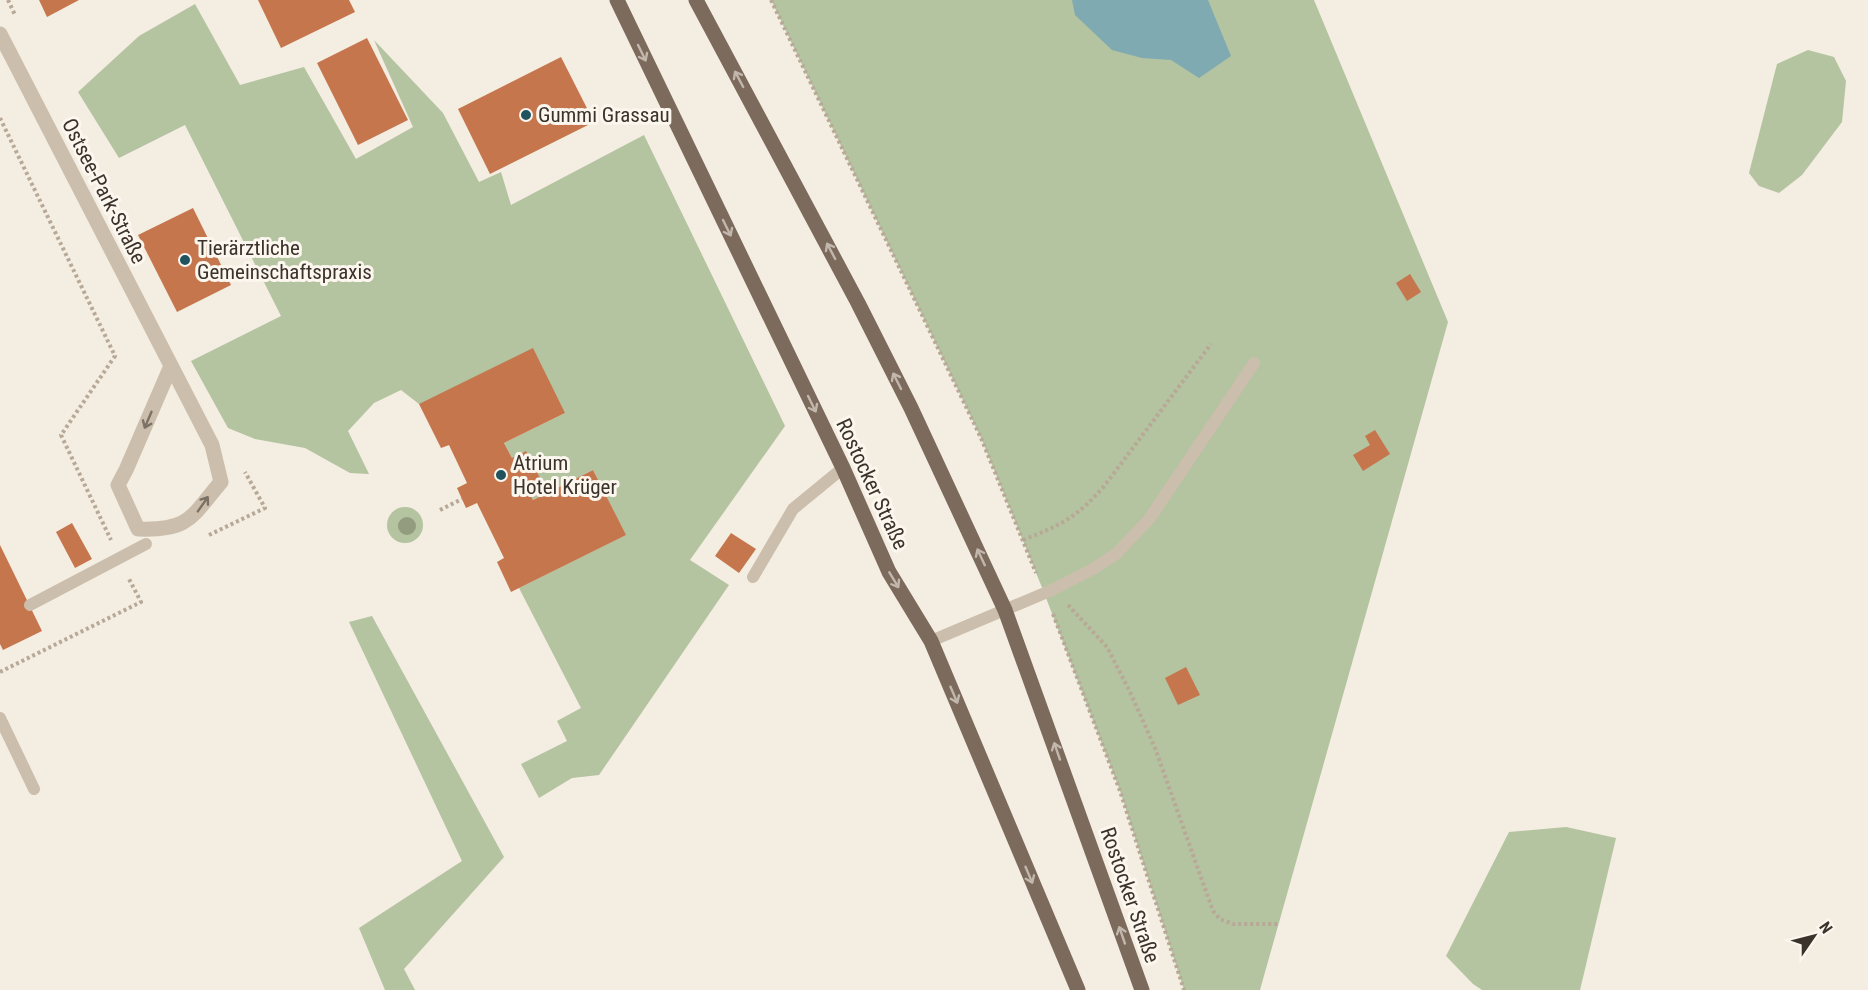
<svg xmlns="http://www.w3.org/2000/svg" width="1868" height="990" font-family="'Roboto Condensed',sans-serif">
<rect width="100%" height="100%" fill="#f4ede1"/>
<g fill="#b4c3a0">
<polygon points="771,0 1314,0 1448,322 1260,990 1184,990 1120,791 1043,590 981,438"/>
<polygon points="195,4 240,85 304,67 356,159 413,127 374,40 443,113 479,182 501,172 511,205 644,135 785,426 690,560 729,585 599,775 572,778 539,798 521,764 567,741 557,721 581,708 519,588 625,535 593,470 533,500 526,487 540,480 512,458 504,443 565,413 419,404 401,390 374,403 348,431 369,474 350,473 305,448 255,439 228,428 191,361 281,316 185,125 119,158 78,92 139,36"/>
<polygon points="1808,50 1834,57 1846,81 1842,122 1802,175 1779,193 1759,186 1749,173 1777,64"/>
<circle cx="405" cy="525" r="18"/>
<polygon points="372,616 504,857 404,969 415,990 385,990 359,928 462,861 349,622"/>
<polygon points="1566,827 1616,838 1580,990 1482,990 1473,984 1446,956 1509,832"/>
</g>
<polygon fill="#80aab1" points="1072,0 1208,0 1231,56 1199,78 1171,60 1142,58 1112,50 1075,15"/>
<g fill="#c6764d">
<polygon points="39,0 79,0 47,17"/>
<polygon points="258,0 349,0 355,12 281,48"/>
<polygon points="367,38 408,120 358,145 317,63"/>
<polygon points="561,57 594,122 490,174 458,109"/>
<polygon points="193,208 231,285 177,312 138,235"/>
<polygon points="1410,274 1421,292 1407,301 1396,283"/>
<polygon points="533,348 565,413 504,443 512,458 526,451 541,480 526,487 533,500 593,470 626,535 511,592 497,562 504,558 477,503 466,508 457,488 467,483 449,445 441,448 419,404"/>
<polygon points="1375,430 1390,454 1363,471 1353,455 1370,445 1365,436"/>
<polygon points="72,523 92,559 75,568 56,532"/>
<polygon points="731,533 756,549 739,573 715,556"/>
<polygon points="0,545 42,631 3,650 0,644"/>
<polygon points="1186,667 1200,695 1178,705 1165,678"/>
</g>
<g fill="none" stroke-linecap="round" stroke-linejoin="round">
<g stroke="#b8a896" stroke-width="4" stroke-dasharray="3 3" stroke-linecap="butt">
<polyline points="8,0 15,15"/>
<polyline points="771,0 981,438 1036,573"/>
<polyline points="0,118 115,356 61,435 111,540"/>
<polyline points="440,510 462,499"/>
<polyline points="209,535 265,508 245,472"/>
<path d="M1023,540C1061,525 1078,517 1105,485L1211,344"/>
<polyline points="1068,605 1107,647 1130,692 1155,748 1213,911 1220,919 1233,924 1278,924"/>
<polyline points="1053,614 1120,791 1184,990"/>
<polyline points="0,672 141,602 128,577"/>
</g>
<g stroke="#ccbeac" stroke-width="12">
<polyline points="753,577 793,509 843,468"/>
<polyline points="30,605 146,544"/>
<polyline points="931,641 1052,590 1093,569 1116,554 1150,518 1254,363"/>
<polyline points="0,718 34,789"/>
</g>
<path stroke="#ccbeac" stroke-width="15" d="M0,34L212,445L221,482C191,517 190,531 138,529L118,485L126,470L171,366"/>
<g stroke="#7c6a5c" stroke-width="15">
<polyline points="617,0 843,468 889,572 931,641 1078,990"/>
<polyline points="696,0 858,303 911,408 1005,610 1142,990"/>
</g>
</g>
<circle fill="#949c7f" cx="407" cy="526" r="9"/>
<defs><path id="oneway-shaft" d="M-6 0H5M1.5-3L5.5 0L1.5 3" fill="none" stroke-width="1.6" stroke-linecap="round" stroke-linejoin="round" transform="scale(1.5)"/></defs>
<g stroke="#c2b7ac">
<use href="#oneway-shaft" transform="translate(642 53) rotate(64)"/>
<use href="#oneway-shaft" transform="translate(739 79) rotate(-118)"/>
<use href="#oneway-shaft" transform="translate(727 228) rotate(64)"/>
<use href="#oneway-shaft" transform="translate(831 251) rotate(-118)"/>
<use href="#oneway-shaft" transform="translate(897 381) rotate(-117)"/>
<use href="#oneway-shaft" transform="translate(812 404) rotate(64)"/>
<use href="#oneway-shaft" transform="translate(981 557) rotate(-115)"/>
<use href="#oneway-shaft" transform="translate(894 580) rotate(59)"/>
<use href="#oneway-shaft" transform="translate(954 695) rotate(67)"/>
<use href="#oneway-shaft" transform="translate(1057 751) rotate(-109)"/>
<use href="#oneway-shaft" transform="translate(1029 875) rotate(67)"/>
<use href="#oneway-shaft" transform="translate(1122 935) rotate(-109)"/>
</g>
<g stroke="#7c7165">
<use href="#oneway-shaft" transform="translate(148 420) rotate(113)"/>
<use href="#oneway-shaft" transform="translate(203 504) rotate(-55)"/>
</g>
<g fill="#20535d" stroke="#fbf6ee" stroke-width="2">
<circle cx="526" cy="115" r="6"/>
<circle cx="185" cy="260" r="6"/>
<circle cx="501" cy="475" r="6"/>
</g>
<g text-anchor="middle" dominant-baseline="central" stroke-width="6" stroke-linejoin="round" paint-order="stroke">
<g font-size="21" fill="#3b322b" stroke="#fbf6ee" text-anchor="start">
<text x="538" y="115">Gummi Grassau</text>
<text x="197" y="248">Tierärztliche<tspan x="197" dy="24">Gemeinschaftspraxis</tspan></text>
<text x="513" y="463">Atrium<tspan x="513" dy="24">Hotel Krüger</tspan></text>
</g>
<g font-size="21" fill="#3b322b" stroke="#fbf6ee">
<text transform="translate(104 191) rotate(63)">Ostsee-Park-Straße</text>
<text transform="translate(872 484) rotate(65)">Rostocker Straße</text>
<text transform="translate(1130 895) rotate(71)">Rostocker Straße</text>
</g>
</g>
<g transform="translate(1814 936) rotate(55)" stroke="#fbf6ee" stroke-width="4.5" paint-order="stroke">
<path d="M0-4.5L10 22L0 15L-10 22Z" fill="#3b322b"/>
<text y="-9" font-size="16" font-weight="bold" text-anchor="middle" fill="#3b322b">N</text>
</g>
</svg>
